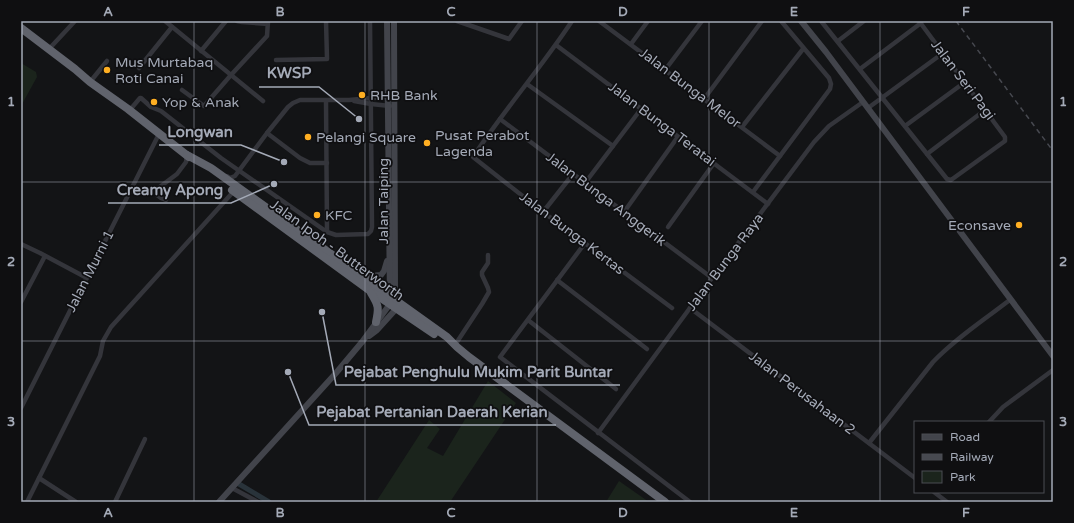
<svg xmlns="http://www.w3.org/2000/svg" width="1074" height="523" font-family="'Varela Round',sans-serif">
<rect width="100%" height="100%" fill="#131416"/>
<g fill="#1b241c">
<polygon points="21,63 36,72 37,77 21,106"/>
<polygon points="488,381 516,403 450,502 376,502 429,420 440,429 427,448 443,456"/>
<polygon points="619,481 649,502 606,502"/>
</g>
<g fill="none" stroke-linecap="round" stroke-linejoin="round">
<polyline stroke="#29333a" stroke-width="5" points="239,484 269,502"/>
<g stroke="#34353b" stroke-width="4.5">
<polyline points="165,21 263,101"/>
<polyline points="237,21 242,22 268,24"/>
<polyline points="457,21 509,39 522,21"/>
<path d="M572,21C541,68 504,110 473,157L543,212L672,308"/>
<polyline points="599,21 780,156"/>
<polyline points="821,21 947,179 951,180 1005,141 1005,137 919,21"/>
<polyline points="838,41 864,21"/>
<polyline points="631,44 648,21"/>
<polyline points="556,45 768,204"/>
<polyline points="49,49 75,21"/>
<polyline points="201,51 226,21"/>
<polyline points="276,60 327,59 326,21"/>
<polyline points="139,68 172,27"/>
<polyline points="860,69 921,23"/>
<polyline points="665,70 702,21"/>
<polyline points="90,82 107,61"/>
<polyline points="527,84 613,146"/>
<polyline points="182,90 204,106 231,75 267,36 268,21"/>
<polyline points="704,99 762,21"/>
<polyline points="326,101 327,232"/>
<polyline points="354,101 371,104 390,106"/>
<polyline points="868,108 943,53"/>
<polyline points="129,111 140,98 141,98 151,107 161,111 221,158 327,232 336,235 368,234 371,231 372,227 370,21"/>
<polyline points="500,119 712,278"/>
<polyline points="905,126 965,82"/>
<polyline points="742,127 803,49"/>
<polyline points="267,133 300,158 310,163 327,163"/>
<polyline points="927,154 985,110"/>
<polyline points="227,176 230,178 235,176 267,133 288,107 293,103 300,100 349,100 371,98 390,97"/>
<polyline points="585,183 641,109"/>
<polyline points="753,192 830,89 831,84 829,78 781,21"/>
<polyline points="166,200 161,198 157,195 157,189 177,174 186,162 187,155"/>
<polyline points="543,212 573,174"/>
<polyline points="624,212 677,138"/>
<polyline points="668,227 714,163"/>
<polyline points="585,243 500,357 690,502"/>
<polyline points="21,244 40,253 87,278"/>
<polyline points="557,280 647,349"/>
<polyline points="21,302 45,256"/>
<polyline points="690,308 915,478"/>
<polyline points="528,320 616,389"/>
<polyline points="455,345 482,304 489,292 488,288 482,275 482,272 488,263 488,255"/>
<polyline points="21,408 159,134"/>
<polyline points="989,422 1003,407 1053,370"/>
<polyline points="598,433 712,278 814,142 829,126 863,102"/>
<path d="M869,443L933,362C956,338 984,320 1011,299"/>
<polyline points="39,478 76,502"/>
<polyline points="232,488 258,502"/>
<polyline points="934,492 947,502"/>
<polyline points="27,502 100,356 103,341 111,327 234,191"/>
<polyline points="115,502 145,439"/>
</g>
<g stroke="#42444b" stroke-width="6">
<polyline points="801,21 826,52 1053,356"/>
<polyline points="361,274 370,276 381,275 384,271 387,261"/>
<polyline points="369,336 377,330 396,309 395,289 394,21"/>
<polyline points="219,502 336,373 362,342 390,304 387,21"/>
</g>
<g stroke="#60636c" stroke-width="8">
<polyline points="21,28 75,69 90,82 128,109 189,157"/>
<polyline points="187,155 211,168 447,337 457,347 469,357 665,502"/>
<polyline points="232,190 369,290 434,334"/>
<path d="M371,293C379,306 379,308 376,322"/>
</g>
<polyline stroke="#474950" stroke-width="1.5" stroke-dasharray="5 4" stroke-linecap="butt" points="956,21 1053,151"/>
</g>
<path fill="none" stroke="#a4aab7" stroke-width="1" stroke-opacity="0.55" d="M194,21V502M365,21V502M537,21V502M709,21V502M880,21V502M21,182H1053M21,341H1053"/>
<g fill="#ffaf22" stroke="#0f0f11" stroke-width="1.5">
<circle cx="107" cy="70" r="4"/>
<circle cx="362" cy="95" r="4"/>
<circle cx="154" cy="102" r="4"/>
<circle cx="308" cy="137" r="4"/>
<circle cx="427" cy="143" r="4"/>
<circle cx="317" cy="215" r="4"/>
<circle cx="1019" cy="225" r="4"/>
</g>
<g text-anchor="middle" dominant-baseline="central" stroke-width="3.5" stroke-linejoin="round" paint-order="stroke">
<g font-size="14" fill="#a4aab7" stroke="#0f0f11" text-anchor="start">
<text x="115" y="62">Mus Murtabaq<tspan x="115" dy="16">Roti Canai</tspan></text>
<text x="370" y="95">RHB Bank</text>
<text x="162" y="102">Yop &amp; Anak</text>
<text x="435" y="135">Pusat Perabot<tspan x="435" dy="16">Lagenda</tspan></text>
<text x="316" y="137">Pelangi Square</text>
<text x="325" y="215">KFC</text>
<text x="1011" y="225" text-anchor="end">Econsave</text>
</g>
<g font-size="14" fill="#a4aab7" stroke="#0f0f11">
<text transform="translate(963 80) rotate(53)">Jalan Seri Pagi</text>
<text transform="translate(690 88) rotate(37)">Jalan Bunga Melor</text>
<text transform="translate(662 124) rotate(37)">Jalan Bunga Teratai</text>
<text transform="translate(606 199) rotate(37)">Jalan Bunga Anggerik</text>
<text transform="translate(383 201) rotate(-90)">Jalan Taiping</text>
<text transform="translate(572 233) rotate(37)">Jalan Bunga Kertas</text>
<text transform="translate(337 250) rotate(36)">Jalan Ipoh - Butterworth</text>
<text transform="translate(725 262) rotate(-53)">Jalan Bunga Raya</text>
<text transform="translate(90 271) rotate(-63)">Jalan Murni 1</text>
<text transform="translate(802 393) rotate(37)">Jalan Perusahaan 2</text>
</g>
</g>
<path fill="none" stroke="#a4aab7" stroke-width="1.5" d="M359 119L319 87H259M284 162L241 145H159M274 184L231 203H108M322 312L336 385H620M288 372L309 425H556"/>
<g fill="#a4aab7" stroke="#0f0f11" stroke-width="1.5">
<circle cx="359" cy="119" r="4"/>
<circle cx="284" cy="162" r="4"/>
<circle cx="274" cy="184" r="4"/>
<circle cx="322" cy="312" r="4"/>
<circle cx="288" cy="372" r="4"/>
</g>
<g font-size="15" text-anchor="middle" font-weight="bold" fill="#a4aab7" stroke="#0f0f11" stroke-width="3.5" stroke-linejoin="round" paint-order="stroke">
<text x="289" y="78">KWSP</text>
<text x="200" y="137">Longwan</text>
<text x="170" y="195">Creamy Apong</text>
<text x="478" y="377">Pejabat Penghulu Mukim Parit Buntar</text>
<text x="432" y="417">Pejabat Pertanian Daerah Kerian</text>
</g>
<rect width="1074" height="523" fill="none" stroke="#0f0f11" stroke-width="44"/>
<rect x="914" y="421" width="130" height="72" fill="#0f0f11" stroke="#4b4d53"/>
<rect x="922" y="434" width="20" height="6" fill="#42444b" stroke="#4b4d53"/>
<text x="950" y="441" font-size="12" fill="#a4aab7">Road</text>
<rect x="922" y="454" width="20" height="6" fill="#474950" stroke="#4b4d53"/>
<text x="950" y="461" font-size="12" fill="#a4aab7">Railway</text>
<rect x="922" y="471" width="20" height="12" fill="#1b241c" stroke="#4b4d53"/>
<text x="950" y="481" font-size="12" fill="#a4aab7">Park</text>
<rect x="22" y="22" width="1030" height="479" fill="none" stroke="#a4aab7" stroke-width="1.5"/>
<g font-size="13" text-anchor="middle" font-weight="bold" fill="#a4aab7">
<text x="108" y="16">A</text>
<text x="280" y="16">B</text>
<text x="451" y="16">C</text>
<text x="623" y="16">D</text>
<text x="794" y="16">E</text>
<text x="966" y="16">F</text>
<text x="11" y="106">1</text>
<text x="1063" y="106">1</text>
<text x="11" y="266">2</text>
<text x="1063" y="266">2</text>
<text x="11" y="426">3</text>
<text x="1063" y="426">3</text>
<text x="108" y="517">A</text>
<text x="280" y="517">B</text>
<text x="451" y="517">C</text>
<text x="623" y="517">D</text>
<text x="794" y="517">E</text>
<text x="966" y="517">F</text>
</g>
</svg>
